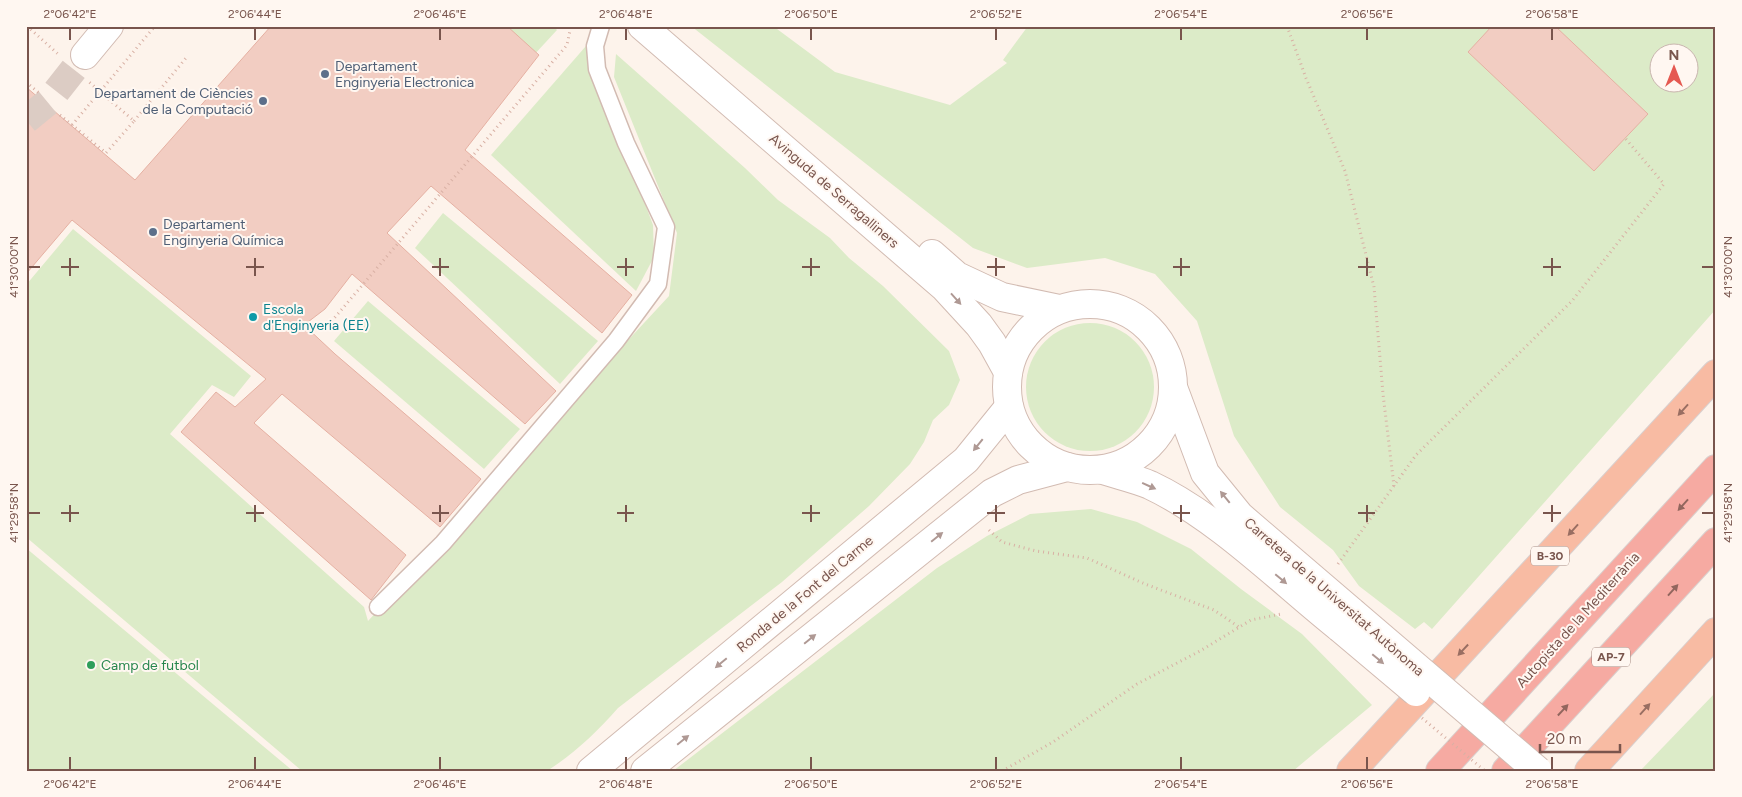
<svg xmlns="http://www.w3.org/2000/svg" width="1742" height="797" font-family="Figtree,sans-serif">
<rect width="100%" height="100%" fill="#fdf3eb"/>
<g fill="#dcebc8" fill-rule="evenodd">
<polygon points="497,26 553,26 557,30 533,56"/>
<path d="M691,26H773L835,72L950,105L1007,63L1003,60L1028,26H1716V309L1432,629L1424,622L1415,629L1359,586L1333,550L1280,507L1234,436L1197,321L1155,274L1105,258L1027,268L973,248ZM1660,52H1690V82H1660Z"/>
<polygon points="586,46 653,225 654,257 636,291 491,155"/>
<path d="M616,54L745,168L778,200L830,238L849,258L883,286L949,351L960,380L949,405L933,420L924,442L910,464L869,506L782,582L618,708C597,732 575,753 547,771H302L26,537V285L73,229L251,376L234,397L212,385L170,434L364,607L368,621L669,296L677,233L614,77Z"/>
<polygon points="443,213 598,341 560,384 415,248"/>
<polygon points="368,301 520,429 484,469 334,341"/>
<circle cx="1090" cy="387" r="64"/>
<polygon points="1091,509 1137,522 1191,549 1241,589 1302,634 1372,705 1293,771 673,771 937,568 987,536 1030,514"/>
<polygon points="26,548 293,771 26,771"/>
<polygon points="1716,692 1716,771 1640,771"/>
</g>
<g fill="#f2cdc2" stroke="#e5b0a2">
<polygon points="271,26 507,26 539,55 465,150 632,295 602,333 431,186 387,233 556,391 525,424 352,274 325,309 304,325 335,354 481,479 440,527 282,394 254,423 406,555 371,600 181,432 216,392 235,407 266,379 72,220 26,274 26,87 135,180"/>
<polygon points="1492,26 1555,26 1648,114 1594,171 1468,52"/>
</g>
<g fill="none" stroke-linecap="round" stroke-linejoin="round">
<polyline stroke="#dcccc4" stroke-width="28" stroke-dasharray="28 14" stroke-linecap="butt" points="26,120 48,102 85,55"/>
<g stroke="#d2bbb2" stroke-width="19">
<polyline id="service" points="378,607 443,543 616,341 658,284 666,227 626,143 597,69 595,46 601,26"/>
</g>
<g stroke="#d2bbb2" stroke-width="30">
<polyline id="minor" points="85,55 109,26"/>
</g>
<g stroke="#d2bbb2" stroke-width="30">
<g id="tertiary">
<polyline points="642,26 945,288 979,325 992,343 1008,372"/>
<polyline points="932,254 957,276 1002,297 1059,309"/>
<circle cx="1090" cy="387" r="83"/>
<polyline points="1174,390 1205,473 1240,516 1352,612"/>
<path d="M1103,470C1118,475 1136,479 1150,485C1218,517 1281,581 1340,628"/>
<polyline points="591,771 966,460 1009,407"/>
<polyline points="645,771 992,493 1018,480 1067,467"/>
</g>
</g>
<g stroke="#d9cfcd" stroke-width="30">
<g id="trunk">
<polyline points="1351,771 1716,374"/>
<polyline points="1589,771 1716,632"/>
</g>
</g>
<g stroke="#d9cfcd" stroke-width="30">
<g id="motorway">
<polyline points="1440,771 1716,469"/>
<polyline points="1506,771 1716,542"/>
</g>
</g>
<g stroke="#d8b0a4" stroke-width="3" stroke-dasharray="1 4" stroke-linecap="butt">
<polyline points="27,26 58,54"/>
<polyline points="1287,26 1306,78 1345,171 1374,287 1383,394 1394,486"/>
<polyline points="26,82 39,93"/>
<polyline points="60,115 106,153 134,121 89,82"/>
<polyline points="134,121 186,58"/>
<polyline points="72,125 155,26"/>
<polyline points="325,329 567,45 571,26"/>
<polyline points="989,530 1002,542 1036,551 1087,558 1145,584 1214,610 1239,627"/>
<polyline points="1338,564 1416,455 1572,301 1664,184 1625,138"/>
<polyline points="1002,771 1053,742 1137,684 1200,651 1251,620 1281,614"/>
</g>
<use href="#service" stroke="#fff" stroke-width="16"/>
<use href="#minor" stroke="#fff" stroke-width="28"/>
<use href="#tertiary" stroke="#fff" stroke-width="28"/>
<use href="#trunk" stroke="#f8bba3" stroke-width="28"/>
<use href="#motorway" stroke="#f6aaa2" stroke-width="28"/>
<g stroke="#d2bbb2" stroke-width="30" stroke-linecap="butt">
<g id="tertiary-bridge">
<polyline points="1352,612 1538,771"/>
<polyline points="1340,628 1416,692"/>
</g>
</g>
<polyline stroke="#d8b0a4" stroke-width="3" stroke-dasharray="1 4" stroke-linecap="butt" points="1422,718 1485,771"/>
<use href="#tertiary-bridge" stroke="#fff" stroke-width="28"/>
</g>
<defs><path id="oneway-solid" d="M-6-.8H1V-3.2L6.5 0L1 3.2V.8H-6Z" transform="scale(1.25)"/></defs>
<g fill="#af9994">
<use href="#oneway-solid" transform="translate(956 299) rotate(48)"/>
<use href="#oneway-solid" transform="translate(978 445) rotate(129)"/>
<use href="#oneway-solid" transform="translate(1149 486) rotate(24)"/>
<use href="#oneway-solid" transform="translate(1225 497) rotate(-129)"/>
<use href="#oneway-solid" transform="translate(937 537) rotate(-39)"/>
<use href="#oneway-solid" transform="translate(1281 579) rotate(40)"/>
<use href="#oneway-solid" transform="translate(810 639) rotate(-39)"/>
<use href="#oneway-solid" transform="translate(1378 659) rotate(40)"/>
<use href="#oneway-solid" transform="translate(721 663) rotate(140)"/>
<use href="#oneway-solid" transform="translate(683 740) rotate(-39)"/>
</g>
<g fill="#996e62">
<use href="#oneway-solid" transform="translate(1683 410) rotate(132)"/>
<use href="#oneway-solid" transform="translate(1573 530) rotate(132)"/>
<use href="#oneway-solid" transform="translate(1463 650) rotate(133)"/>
<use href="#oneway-solid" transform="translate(1645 709) rotate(-48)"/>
</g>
<g fill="#92665e">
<use href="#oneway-solid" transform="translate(1683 505) rotate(132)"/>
<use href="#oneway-solid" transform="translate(1673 590) rotate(-48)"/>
<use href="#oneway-solid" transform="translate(1563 710) rotate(-47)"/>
</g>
<path fill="none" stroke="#79554d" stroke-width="2" d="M70,28V40M255,28V40M440,28V40M626,28V40M811,28V40M996,28V40M1181,28V40M1367,28V40M1552,28V40M70,258V276M255,258V276M440,258V276M626,258V276M811,258V276M996,258V276M1181,258V276M1367,258V276M1552,258V276M28,267H40M61,267H79M246,267H264M432,267H449M617,267H634M802,267H820M987,267H1005M1173,267H1190M1358,267H1375M1543,267H1561M1702,267H1714M70,505V522M255,505V522M440,505V522M626,505V522M811,505V522M996,505V522M1181,505V522M1367,505V522M1552,505V522M28,513H40M61,513H79M246,513H264M432,513H449M617,513H634M802,513H820M987,513H1005M1173,513H1190M1358,513H1375M1543,513H1561M1702,513H1714M70,757V770M255,757V770M440,757V770M626,757V770M811,757V770M996,757V770M1181,757V770M1367,757V770M1552,757V770"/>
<g fill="#5c6f8a" stroke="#fff7f1" stroke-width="2">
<circle cx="325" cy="74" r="5"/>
<circle cx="263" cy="101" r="5"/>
<circle cx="153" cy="232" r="5"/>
</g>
<circle fill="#0f9aa8" stroke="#fff7f1" stroke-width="2" cx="253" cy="317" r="5"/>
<circle fill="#2e9e5b" stroke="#fff7f1" stroke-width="2" cx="91" cy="665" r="5"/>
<g text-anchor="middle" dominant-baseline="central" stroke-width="4" stroke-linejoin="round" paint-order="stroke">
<g fill="#fff7f1" stroke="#a1867e" stroke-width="1">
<rect x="1531" y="546.5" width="38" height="19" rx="4"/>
<rect x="1592" y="647.5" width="38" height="19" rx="4"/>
</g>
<g font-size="12" font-weight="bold" fill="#79554d">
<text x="1550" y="556">B-30</text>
<text x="1611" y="657">AP-7</text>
</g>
<g font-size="14" fill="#4e5e75" stroke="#fff7f1" text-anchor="start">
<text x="335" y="66">Departament<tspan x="335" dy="16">Enginyeria Electronica</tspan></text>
<text x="253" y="93" text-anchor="end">Departament de Ciències<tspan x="253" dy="16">de la Computació</tspan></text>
<text x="163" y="224">Departament<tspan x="163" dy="16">Enginyeria Química</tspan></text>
</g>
<g font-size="14" fill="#79554d" stroke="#fff7f1">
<text transform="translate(834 191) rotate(41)">Avinguda de Serragalliners</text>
<text transform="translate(805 594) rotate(-40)">Ronda de la Font del Carme</text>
<text transform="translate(1334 597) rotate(41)">Carretera de la Universitat Autònoma</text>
<text transform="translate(1578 620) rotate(-48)">Autopista de la Mediterrània</text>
</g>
<g font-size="14" fill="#0d838f" stroke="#fff7f1" text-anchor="start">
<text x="263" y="309">Escola<tspan x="263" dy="16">d'Enginyeria (EE)</tspan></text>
</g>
<g font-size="14" fill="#27864d" stroke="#fff7f1" text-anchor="start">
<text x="101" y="665">Camp de futbol</text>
</g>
</g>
<rect width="1742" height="797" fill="none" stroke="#fff7f1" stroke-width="55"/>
<g transform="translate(1674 68)"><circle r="24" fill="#fff7f1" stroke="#c9b6af"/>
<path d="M0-4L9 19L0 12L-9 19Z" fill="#e55951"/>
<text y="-8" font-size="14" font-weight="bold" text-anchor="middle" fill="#79554d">N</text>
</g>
<path d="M1540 744v8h80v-8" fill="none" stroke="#79554d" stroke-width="2.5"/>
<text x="1547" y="744" font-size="15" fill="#79554d" stroke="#fff7f1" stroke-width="4" paint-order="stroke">20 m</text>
<rect x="28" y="28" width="1686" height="742" fill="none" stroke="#79554d" stroke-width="2"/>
<g font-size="12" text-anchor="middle" fill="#79554d">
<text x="70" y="18">2°06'42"E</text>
<text x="255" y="18">2°06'44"E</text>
<text x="440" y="18">2°06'46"E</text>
<text x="626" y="18">2°06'48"E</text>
<text x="811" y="18">2°06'50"E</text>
<text x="996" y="18">2°06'52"E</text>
<text x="1181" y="18">2°06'54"E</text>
<text x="1367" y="18">2°06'56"E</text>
<text x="1552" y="18">2°06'58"E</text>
<text transform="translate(14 267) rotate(-90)" y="4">41°30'00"N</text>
<text transform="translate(1728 267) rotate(-90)" y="4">41°30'00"N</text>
<text transform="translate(14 513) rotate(-90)" y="4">41°29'58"N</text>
<text transform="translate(1728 513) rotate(-90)" y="4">41°29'58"N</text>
<text x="70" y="788">2°06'42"E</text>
<text x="255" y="788">2°06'44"E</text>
<text x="440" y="788">2°06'46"E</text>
<text x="626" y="788">2°06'48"E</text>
<text x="811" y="788">2°06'50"E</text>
<text x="996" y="788">2°06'52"E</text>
<text x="1181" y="788">2°06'54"E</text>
<text x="1367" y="788">2°06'56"E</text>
<text x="1552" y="788">2°06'58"E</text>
</g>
</svg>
